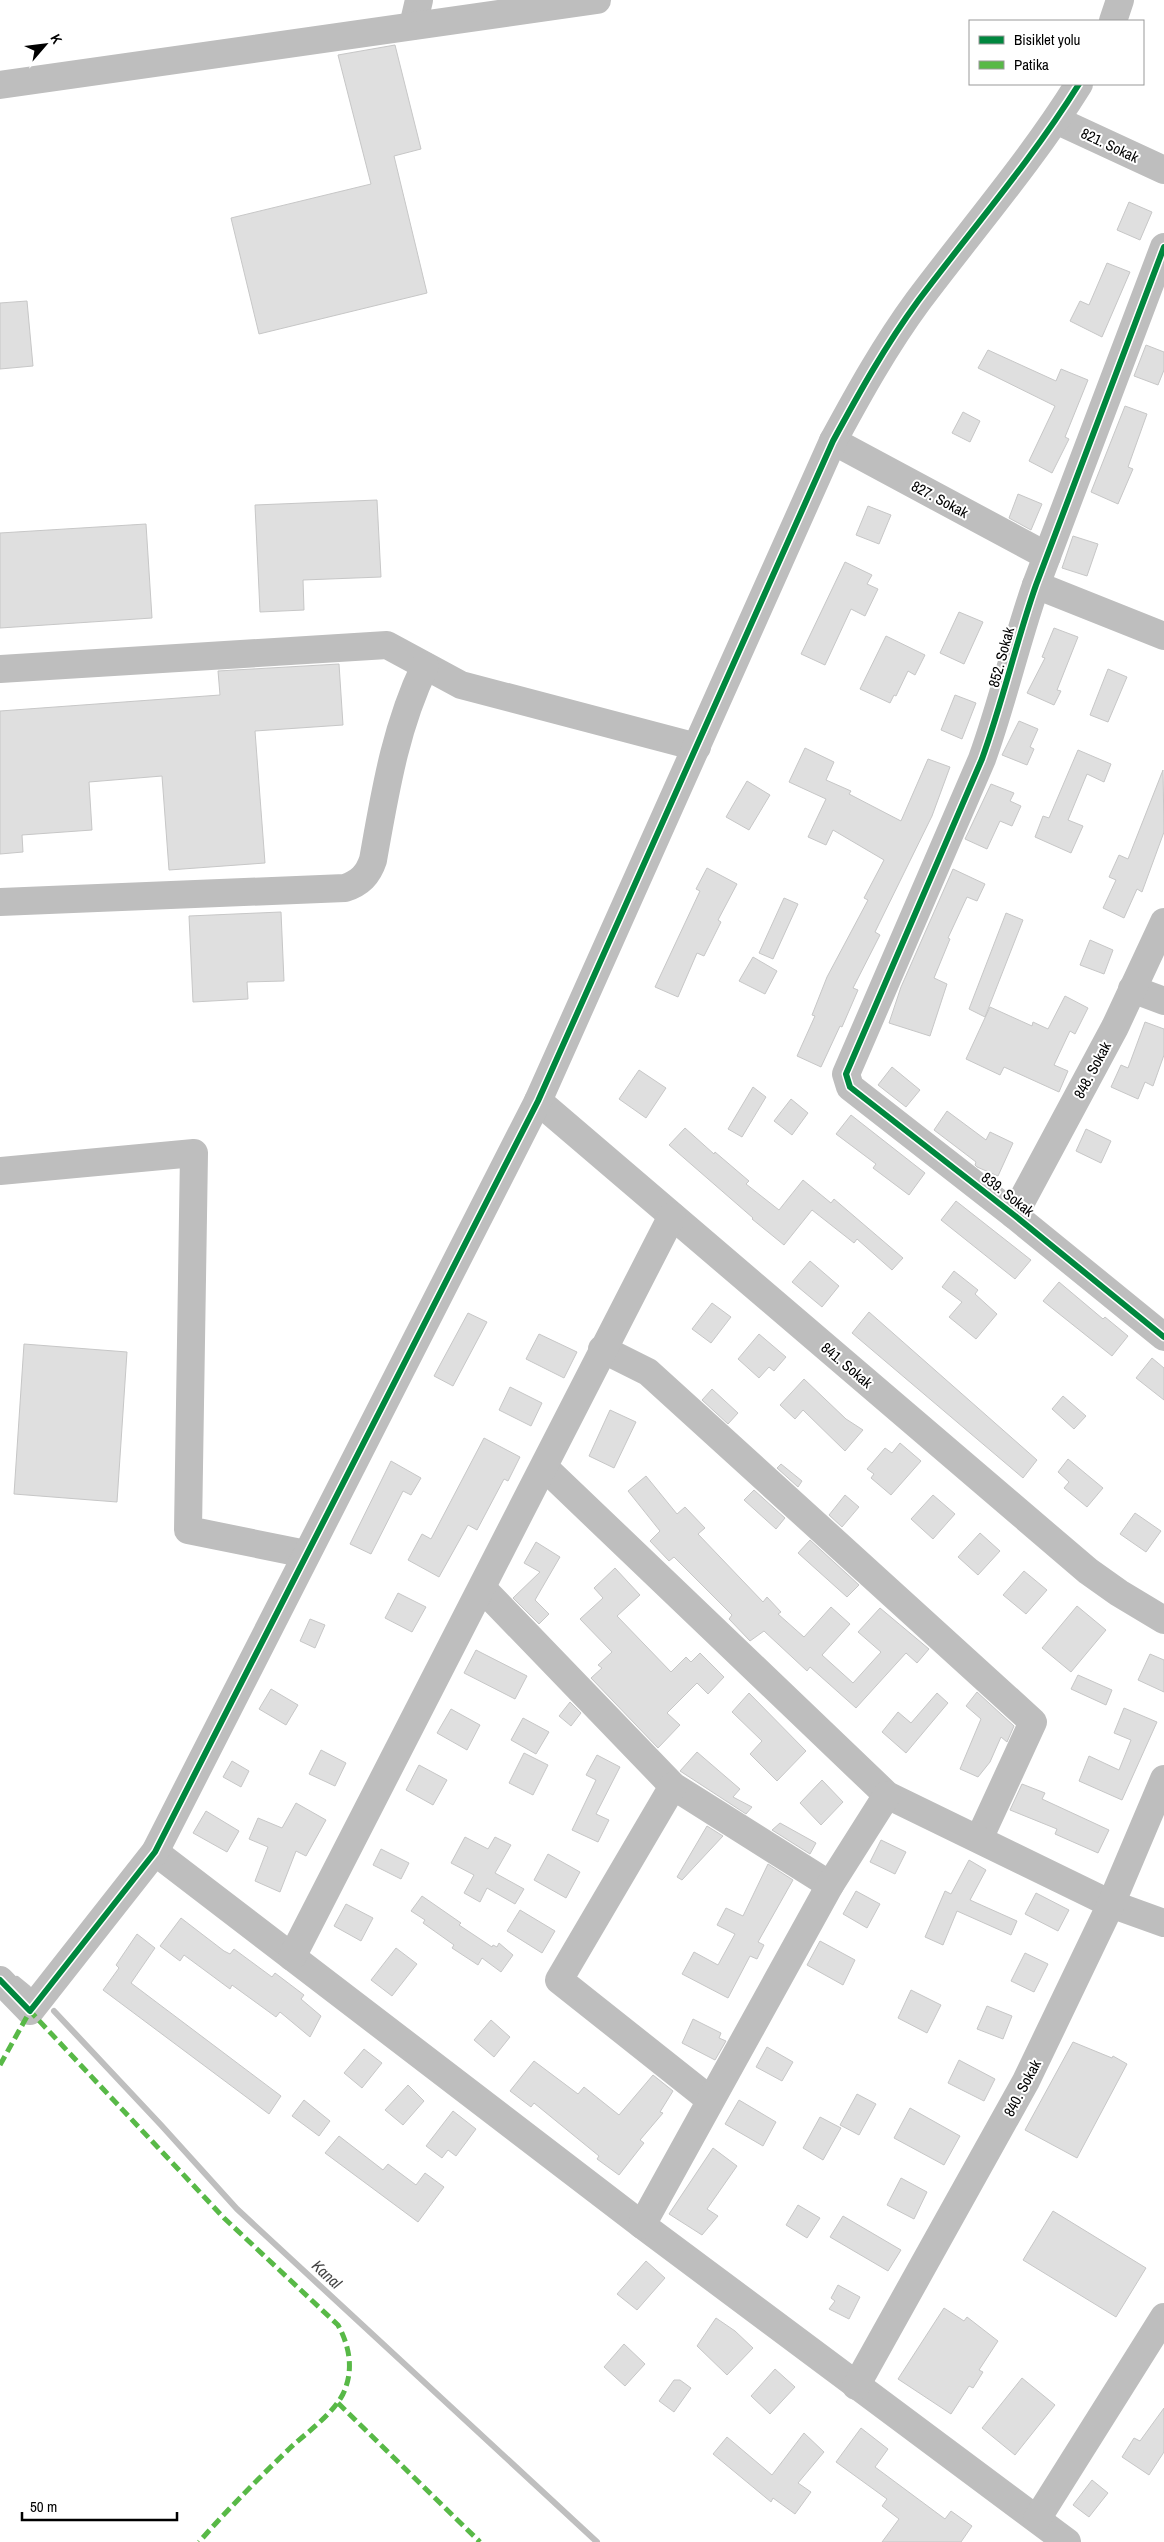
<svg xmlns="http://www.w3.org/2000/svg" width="1164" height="2542" font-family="'Archivo Narrow',sans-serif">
<rect width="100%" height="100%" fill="#fff"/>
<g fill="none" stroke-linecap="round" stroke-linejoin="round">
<g stroke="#bfbfbf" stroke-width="6">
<polyline points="17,1979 28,1988"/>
<polyline points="54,2011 161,2125 237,2209 597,2542"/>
</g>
</g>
<g fill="#dfdfdf" stroke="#c7c7c7">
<polygon points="395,45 421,149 394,156 427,293 259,334 231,218 371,184 338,55"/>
<polygon points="1129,202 1152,212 1140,240 1117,230"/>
<polygon points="1107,263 1130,272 1102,337 1070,321 1080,301 1089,305"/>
<polygon points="27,301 33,366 0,369 0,303"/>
<polygon points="1146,345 1164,352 1164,370 1158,385 1134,376"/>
<polygon points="988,350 1056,381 1061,369 1088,380 1065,437 1069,439 1052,473 1029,461 1055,406 978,368"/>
<polygon points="1125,406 1147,414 1128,467 1133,469 1118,504 1091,492"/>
<polygon points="963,412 980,421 970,442 952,433"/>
<polygon points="1018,494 1042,504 1031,530 1009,518"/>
<polygon points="377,500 381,577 303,580 304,610 260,612 255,505"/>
<polygon points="868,506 891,515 879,544 856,535"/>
<polygon points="146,524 152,618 0,628 0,533"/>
<polygon points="1073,536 1098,544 1087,576 1062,568"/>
<polygon points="845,562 872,575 867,584 878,589 865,616 851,609 825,665 801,654"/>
<polygon points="959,612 983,622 964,664 940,653"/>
<polygon points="1054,628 1078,637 1057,690 1061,691 1054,705 1027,693 1045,658 1042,657"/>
<polygon points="886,636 925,655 915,675 908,671 896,696 894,695 890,703 860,689"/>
<polygon points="339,664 343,725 255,731 265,863 169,870 162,776 89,782 92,830 22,835 23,852 0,854 0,711 220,695 218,671"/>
<polygon points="1108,669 1127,677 1108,722 1090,715"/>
<polygon points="955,695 976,703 962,739 941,730"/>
<polygon points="1019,721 1038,729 1030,747 1034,749 1027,765 1002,755"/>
<polygon points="805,748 834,762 826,780 851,791 849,794 901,821 928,759 950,767 932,816 875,932 880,935 853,988 858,990 842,1027 840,1026 821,1067 797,1056 815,1016 812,1015 827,977 868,900 864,898 884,860 833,830 826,845 808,837 826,799 789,782"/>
<polygon points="1078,750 1111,764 1104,782 1087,774 1068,820 1083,826 1071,853 1035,837 1043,816 1049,818"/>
<polygon points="1163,770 1164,832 1142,892 1137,889 1124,918 1103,908 1116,880 1109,877 1119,855 1128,859"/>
<polygon points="747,781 770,795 749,830 726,817"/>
<polygon points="991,784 1014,793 1010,801 1021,806 1012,826 1000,821 987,849 965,839"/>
<polygon points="707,868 737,884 718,920 721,922 704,956 697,953 678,997 655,987 700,891 696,889"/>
<polygon points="953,869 985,884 977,901 967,897 948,938 950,939 934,978 947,984 930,1036 889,1023 901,987"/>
<polygon points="784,898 798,904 773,959 759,953"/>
<polygon points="281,912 284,981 247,982 248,999 193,1002 189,916"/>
<polygon points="1006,913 1023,920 985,1017 969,1009"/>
<polygon points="1090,940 1113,950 1104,974 1080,965"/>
<polygon points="753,957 777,971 765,994 739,981"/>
<polygon points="1065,996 1088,1008 1075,1034 1070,1031 1054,1065 1068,1071 1059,1092 1004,1067 1000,1075 966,1059 990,1007 1032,1026 1033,1022 1048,1029"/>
<polygon points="1145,1022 1164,1029 1164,1055 1153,1086 1145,1082 1138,1099 1111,1087 1121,1065 1128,1068"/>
<polygon points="892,1067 920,1090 906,1107 878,1085"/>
<polygon points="639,1070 666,1088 646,1118 619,1099"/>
<polygon points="753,1087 766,1097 742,1137 728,1129"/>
<polygon points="791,1099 808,1113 792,1135 774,1121"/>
<polygon points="947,1111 986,1140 990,1132 1013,1143 998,1176 977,1167 975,1165 976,1162 934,1130"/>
<polygon points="851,1115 925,1173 909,1195 873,1168 876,1164 836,1134"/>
<polygon points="685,1128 714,1154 715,1152 749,1181 746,1184 779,1210 803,1180 831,1203 834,1199 903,1258 892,1270 857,1239 854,1243 812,1210 784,1245 752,1219 753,1218 669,1145"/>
<polygon points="1086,1129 1111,1141 1101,1163 1076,1151"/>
<polygon points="956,1201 1031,1260 1015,1279 941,1220"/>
<polygon points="810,1261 839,1286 822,1307 792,1282"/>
<polygon points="954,1271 978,1290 975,1294 997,1314 976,1339 949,1317 962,1302 942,1287"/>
<polygon points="1059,1282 1103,1319 1105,1317 1128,1336 1112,1356 1043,1301"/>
<polygon points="712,1303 731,1317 711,1343 692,1329"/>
<polygon points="869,1312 1037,1460 1023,1478 852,1333"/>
<polygon points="468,1313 487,1322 453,1386 434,1376"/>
<polygon points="539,1334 577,1352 564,1378 526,1359"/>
<polygon points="759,1334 786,1357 774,1371 769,1367 759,1378 738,1359"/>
<polygon points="24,1344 127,1352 117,1502 14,1494"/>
<polygon points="1152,1358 1164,1368 1164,1400 1136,1378"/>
<polygon points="804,1379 846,1419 863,1430 845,1451 803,1410 795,1419 780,1405"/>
<polygon points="510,1387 542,1403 531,1426 499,1410"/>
<polygon points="712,1389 738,1413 728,1424 702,1400"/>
<polygon points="1063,1396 1086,1416 1074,1429 1052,1409"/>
<polygon points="610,1410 636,1422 614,1468 589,1456"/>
<polygon points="484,1438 520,1457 508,1481 504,1479 477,1530 468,1525 439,1577 408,1560 422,1534 431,1539"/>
<polygon points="900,1443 921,1461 891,1495 871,1478 874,1474 867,1469 885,1448 892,1453"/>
<polygon points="1068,1459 1103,1488 1087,1507 1064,1488 1069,1482 1058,1472"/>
<polygon points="391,1461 421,1478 411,1495 403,1491 371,1554 350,1544"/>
<polygon points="781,1464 802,1481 798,1487 777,1468"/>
<polygon points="646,1476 677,1514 685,1507 705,1528 698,1534 763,1602 767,1597 781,1612 778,1614 804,1637 831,1607 850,1624 822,1655 853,1683 881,1652 858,1632 880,1608 929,1649 917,1663 906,1653 856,1708 810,1667 807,1671 764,1631 750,1641 729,1619 732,1615 674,1557 669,1561 650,1541 660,1531 628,1491"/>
<polygon points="754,1490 785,1518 776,1529 744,1500"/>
<polygon points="845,1495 859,1507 842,1527 829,1515"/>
<polygon points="933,1495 955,1514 933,1539 911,1519"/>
<polygon points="1135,1513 1161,1531 1146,1552 1120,1534"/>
<polygon points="980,1533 1000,1551 978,1575 958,1557"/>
<polygon points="810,1540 859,1585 847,1597 798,1553"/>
<polygon points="536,1542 560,1557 535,1600 549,1614 539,1624 513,1598 540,1572 524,1563"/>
<polygon points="615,1568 640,1595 617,1616 671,1672 686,1657 691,1662 700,1653 724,1677 708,1694 697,1683 667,1713 680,1725 658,1748 591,1678 602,1668 598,1665 612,1652 580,1619 603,1598 594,1588"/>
<polygon points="1024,1571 1047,1590 1026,1614 1003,1595"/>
<polygon points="398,1593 426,1607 412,1632 385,1618"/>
<polygon points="1077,1606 1106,1630 1071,1672 1042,1648"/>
<polygon points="310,1619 325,1625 315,1648 300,1641"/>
<polygon points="476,1650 527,1676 515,1699 464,1673"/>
<polygon points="1150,1654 1164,1660 1164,1692 1138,1680"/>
<polygon points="1078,1675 1112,1690 1106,1705 1071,1689"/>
<polygon points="271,1689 298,1705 286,1725 259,1709"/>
<polygon points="977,1692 1014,1726 1007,1742 1001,1737 990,1762 978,1777 960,1769 981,1719 966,1706"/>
<polygon points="749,1693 806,1751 777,1781 750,1754 762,1741 732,1712"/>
<polygon points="937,1693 948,1703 906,1753 882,1732 898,1712 911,1723"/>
<polygon points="570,1702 581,1713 571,1726 559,1716"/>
<polygon points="1124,1708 1157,1722 1122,1800 1079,1781 1089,1756 1119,1770 1131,1740 1114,1733"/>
<polygon points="451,1709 480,1725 467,1750 437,1733"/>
<polygon points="523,1718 549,1732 536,1754 511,1740"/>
<polygon points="321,1750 346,1763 335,1786 309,1774"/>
<polygon points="697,1752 740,1789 733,1797 752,1807 746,1814 680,1771"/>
<polygon points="524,1753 548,1765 533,1795 509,1783"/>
<polygon points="597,1755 620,1767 596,1814 609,1820 598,1842 572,1830 596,1780 586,1775"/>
<polygon points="232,1761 249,1771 241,1787 223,1777"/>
<polygon points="419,1765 447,1780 433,1805 406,1790"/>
<polygon points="822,1780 843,1802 821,1825 800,1803"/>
<polygon points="1022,1784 1045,1793 1042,1799 1109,1830 1098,1853 1055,1834 1057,1829 1010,1810"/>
<polygon points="296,1803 326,1820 306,1856 296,1851 280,1892 255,1881 268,1847 249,1839 258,1818 282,1828"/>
<polygon points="206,1811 239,1831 227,1852 193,1833"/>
<polygon points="780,1823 816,1843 810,1854 772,1830"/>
<polygon points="707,1826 723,1836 682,1880 677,1877"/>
<polygon points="465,1837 488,1849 495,1837 511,1845 495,1873 524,1889 515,1904 487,1888 480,1902 464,1893 474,1875 451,1863"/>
<polygon points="881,1840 906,1852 895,1874 870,1862"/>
<polygon points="381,1849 409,1863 401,1879 373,1865"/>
<polygon points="548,1854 580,1872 566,1898 534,1880"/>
<polygon points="969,1860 986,1870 970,1900 1017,1921 1011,1935 957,1911 943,1945 925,1937 945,1891 951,1894"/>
<polygon points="768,1864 793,1880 758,1942 764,1945 757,1959 750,1956 728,1998 682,1974 694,1952 718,1965 735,1934 717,1925 726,1908 743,1916"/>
<polygon points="856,1891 880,1904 867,1928 843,1914"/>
<polygon points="1036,1893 1069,1910 1058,1931 1025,1914"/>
<polygon points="422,1896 461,1923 459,1925 492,1947 493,1945 497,1947 499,1943 513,1955 501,1972 482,1958 478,1965 452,1948 454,1945 423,1923 425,1920 411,1911"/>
<polygon points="346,1904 373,1918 361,1941 334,1926"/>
<polygon points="520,1910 555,1931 542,1953 507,1931"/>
<polygon points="181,1918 224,1951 230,1954 234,1949 272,1977 275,1973 304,1995 301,1999 321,2016 310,2037 280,2012 276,2017 232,1985 230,1989 184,1955 180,1961 160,1946"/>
<polygon points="137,1934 155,1948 131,1983 281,2096 269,2114 103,1990 119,1968 116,1965"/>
<polygon points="820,1941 855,1960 843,1985 807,1965"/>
<polygon points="396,1948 417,1964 392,1996 371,1980"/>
<polygon points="1025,1953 1048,1964 1034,1992 1011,1981"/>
<polygon points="911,1990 941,2005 927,2033 898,2018"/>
<polygon points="987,2006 1012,2016 1003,2039 977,2029"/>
<polygon points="693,2019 721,2033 719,2038 726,2041 715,2060 682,2043"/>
<polygon points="491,2020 510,2037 494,2057 474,2040"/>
<polygon points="1073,2042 1112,2058 1113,2056 1127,2064 1077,2158 1025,2130"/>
<polygon points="767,2047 793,2062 782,2081 756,2067"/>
<polygon points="364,2049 382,2063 362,2088 344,2073"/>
<polygon points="959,2060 995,2079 984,2101 948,2083"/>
<polygon points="534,2061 578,2094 584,2087 619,2115 653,2075 673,2091 660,2112 663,2113 640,2140 644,2143 619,2175 597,2159 599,2156 534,2103 531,2107 510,2091"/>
<polygon points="408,2085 424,2101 403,2125 385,2110"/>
<polygon points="857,2094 876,2104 859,2135 840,2125"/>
<polygon points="304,2100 330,2121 319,2136 292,2116"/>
<polygon points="739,2100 776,2122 763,2146 725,2124"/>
<polygon points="910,2108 960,2136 944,2165 894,2138"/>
<polygon points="453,2111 476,2129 456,2156 448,2150 442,2158 426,2146"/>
<polygon points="820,2117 841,2128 823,2160 803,2148"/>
<polygon points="339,2136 383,2170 388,2164 416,2185 425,2173 444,2187 418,2222 325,2153"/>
<polygon points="713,2148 737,2166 707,2209 718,2216 702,2235 669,2214"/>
<polygon points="901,2178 927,2192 914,2219 887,2205"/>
<polygon points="798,2205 820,2218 807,2238 786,2225"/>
<polygon points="1053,2211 1146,2268 1116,2317 1023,2260"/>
<polygon points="843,2216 901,2250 888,2271 830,2237"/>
<polygon points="646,2261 665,2278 637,2310 617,2294"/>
<polygon points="838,2285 860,2297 849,2319 829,2309 835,2301 831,2298"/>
<polygon points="944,2308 964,2321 967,2317 998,2341 979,2370 983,2372 973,2388 969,2386 951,2414 898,2379"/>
<polygon points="716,2318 735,2331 753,2348 727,2375 697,2346"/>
<polygon points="624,2344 645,2364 625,2386 604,2367"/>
<polygon points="775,2369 795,2387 770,2414 751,2396"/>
<polygon points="1022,2378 1055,2405 1015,2455 982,2428"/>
<polygon points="674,2380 680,2380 691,2388 674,2412 659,2401"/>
<polygon points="1164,2408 1164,2452 1149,2475 1122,2457 1134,2438 1140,2441"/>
<polygon points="861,2428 888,2449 875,2467 945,2519 951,2511 972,2526 961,2542 882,2542 899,2519 882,2506 887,2499 836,2462"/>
<polygon points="804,2433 824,2452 798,2483 811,2492 795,2514 773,2498 771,2502 713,2454 727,2437 772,2475"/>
<polygon points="1092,2480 1108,2493 1089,2517 1073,2505"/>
</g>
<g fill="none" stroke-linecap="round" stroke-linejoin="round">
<g stroke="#bebebe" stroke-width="28">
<polyline points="1113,21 1120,0"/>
<polyline points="413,26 419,0"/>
<polyline points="0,85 597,0"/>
<polyline points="1056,120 1164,170"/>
<path d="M1164,247L1036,585C1016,642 1003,701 982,759L846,1074L850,1087L1014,1215L1164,1337"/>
<polyline points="833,441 1047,556"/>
<polyline points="1036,585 1164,636"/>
<polyline points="0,669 387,645 461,685 697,747"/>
<path d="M0,902L345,888C360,883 368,875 373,860C385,793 395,728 425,666"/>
<polyline points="1132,989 1164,1001"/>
<polyline points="538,1101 1088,1571 1119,1593 1164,1620"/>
<polyline points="0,1171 194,1153 188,1530 306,1554"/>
<polyline points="1014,1215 1115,1027 1164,922"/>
<polyline points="602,1349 648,1372 1033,1722 979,1839"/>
<polyline points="544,1467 887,1795 1111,1904 1164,1923"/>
<polyline points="482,1588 673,1786 830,1885"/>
<polyline points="673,1786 559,1980 709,2099"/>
<polyline points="155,1852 642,2225 1067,2542"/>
<polyline points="292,1957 672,1216"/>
<path d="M0,1980L30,2011L155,1852L538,1101L833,441C859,393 885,346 918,301C972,229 1031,161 1079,84"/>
<polyline points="642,2225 830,1885 887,1795"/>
<polyline points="856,2386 1026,2081 1111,1904 1164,1779"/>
<polyline points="1037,2519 1164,2317"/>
</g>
<g stroke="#58b947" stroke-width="5" stroke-dasharray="10 5" stroke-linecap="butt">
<path d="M0,2065L30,2011L224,2218L338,2325C350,2347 354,2371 343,2394C332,2415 306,2433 289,2449C258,2479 228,2509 199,2542"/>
<polyline points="338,2403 480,2542"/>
</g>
<g stroke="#fff" stroke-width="9">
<g id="cycleway">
<path d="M1164,247L1036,585C1016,642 1003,701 982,759L846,1074L850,1087L1014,1215L1164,1337"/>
<path d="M0,1980L30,2011L155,1852L538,1101L833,441C859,393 885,346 918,301C972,229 1031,161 1079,84"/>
</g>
</g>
<use href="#cycleway" stroke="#00873e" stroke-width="6"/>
</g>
<g text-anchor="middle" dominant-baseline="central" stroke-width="4" stroke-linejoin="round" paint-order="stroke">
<g font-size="15" fill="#000" stroke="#fff">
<text transform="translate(1110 145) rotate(25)">821. Sokak</text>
<text transform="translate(940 499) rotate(28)">827. Sokak</text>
<text transform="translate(1001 657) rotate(-75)">852. Sokak</text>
<text transform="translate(1092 1070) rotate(-62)">848. Sokak</text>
<text transform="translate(1008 1194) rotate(38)">839. Sokak</text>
<text transform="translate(847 1365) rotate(40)">841. Sokak</text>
<text transform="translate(1022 2088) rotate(-62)">840. Sokak</text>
</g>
<g font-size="16" font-style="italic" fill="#444" stroke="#fff">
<text transform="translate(327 2274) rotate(43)">Kanal</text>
</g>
</g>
<rect x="969" y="20" width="175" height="65" fill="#ffffff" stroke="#999999"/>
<rect x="979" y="36" width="25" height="8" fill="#00873e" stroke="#999999"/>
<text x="1014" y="45" font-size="15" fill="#000000">Bisiklet yolu</text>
<rect x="979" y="61" width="25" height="8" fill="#58b947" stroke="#999999"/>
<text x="1014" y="70" font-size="15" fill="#000000">Patika</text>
<g transform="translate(45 45) rotate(62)" stroke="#ffffff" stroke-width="4" paint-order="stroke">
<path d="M0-4L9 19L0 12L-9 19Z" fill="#000000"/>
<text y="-8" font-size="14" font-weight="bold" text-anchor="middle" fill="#000000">K</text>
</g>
<path d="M22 2512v8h155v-8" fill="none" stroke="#000000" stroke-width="2.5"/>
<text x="30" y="2512" font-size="15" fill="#000000" stroke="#ffffff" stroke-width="4" paint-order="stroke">50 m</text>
</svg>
